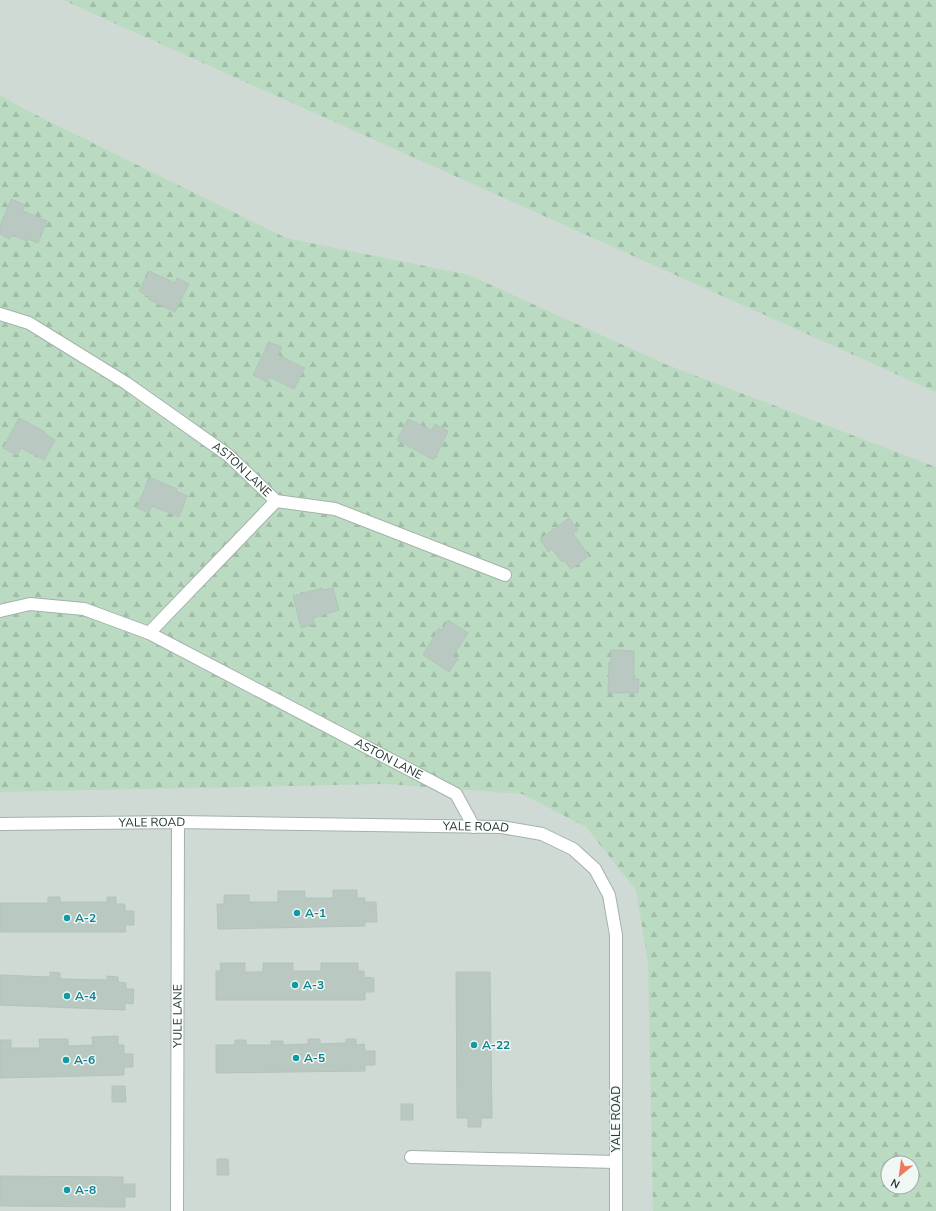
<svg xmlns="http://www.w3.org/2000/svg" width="936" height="1211" font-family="'Nunito Sans',sans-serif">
<defs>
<pattern id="forest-firs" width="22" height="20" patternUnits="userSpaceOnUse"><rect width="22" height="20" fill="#badbc2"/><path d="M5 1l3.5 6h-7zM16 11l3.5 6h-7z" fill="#a0bda7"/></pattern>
</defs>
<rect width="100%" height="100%" fill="#e0eae6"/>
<path fill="#cfdad5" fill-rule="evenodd" d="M0,0H936V1211H0ZM888,1163H912V1187H888Z"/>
<g fill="url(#forest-firs)" fill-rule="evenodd">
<polygon points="63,0 936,0 936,392"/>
<path d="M0,95L24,109L286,238L469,275L665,364L936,467V1211H653L648,963L636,890L586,827L522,794L386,784L0,792ZM888,1163H912V1187H888Z"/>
</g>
<g fill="#b9c8c1" stroke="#b3c4bc">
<polygon points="11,199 25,205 23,211 47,221 38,243 28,239 27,241 12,235 10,239 0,234 0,226"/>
<polygon points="149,271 175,283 177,278 189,284 175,312 148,299 149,297 139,291"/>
<polygon points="269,342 282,347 278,355 305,368 294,389 269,377 267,382 253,375"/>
<polygon points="19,418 45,432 45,434 55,440 44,460 21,448 17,455 3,448"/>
<polygon points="408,419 432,430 435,424 448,431 434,460 397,440"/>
<polygon points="149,477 177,489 176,491 187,496 179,517 152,506 149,513 137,508"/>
<polygon points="569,518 578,530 573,533 589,556 571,569 564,560 562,562 552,549 548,552 540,539"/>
<polygon points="322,588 323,590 333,588 339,610 313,618 314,624 301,628 293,596"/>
<polygon points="448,620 468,633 453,656 458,659 449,672 423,655 439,628 442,630"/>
<polygon points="611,650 634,651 634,679 639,679 638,693 608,693 609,662 611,663"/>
<polygon points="333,890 357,890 357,898 365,898 364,902 376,902 377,922 365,922 365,926 218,929 217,904 224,904 224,895 249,895 249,902 278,902 278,891 305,891 305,898 333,898"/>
<polygon points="48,897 60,897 60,902 107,902 107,897 116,897 116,904 125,904 125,911 134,911 134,925 125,925 126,932 0,932 0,903 48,903"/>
<polygon points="220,963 245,963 245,972 263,972 263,963 293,963 293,971 321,971 321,963 358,963 358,971 364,971 364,977 374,978 374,992 365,992 365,1000 216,1000 216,971 221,971"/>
<polygon points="50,972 60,973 60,979 107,980 107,976 118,977 118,982 126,983 126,989 134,989 133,1004 125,1003 125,1010 0,1005 0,975 50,977"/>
<polygon points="456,972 490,972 492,1118 481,1118 481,1127 468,1127 468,1118 457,1118"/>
<polygon points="118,1036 118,1045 124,1045 124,1054 133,1054 133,1067 124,1067 124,1075 0,1078 0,1040 11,1040 11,1048 40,1048 39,1039 68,1039 68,1046 93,1045 92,1037"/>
<polygon points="308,1039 320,1039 320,1044 346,1043 346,1039 356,1039 356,1045 364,1044 365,1051 375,1051 375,1065 365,1065 365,1071 216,1073 216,1045 235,1045 235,1040 246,1040 246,1045 272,1045 271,1041 283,1041 283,1045 308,1044"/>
<polygon points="112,1086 125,1086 126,1102 112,1102"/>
<rect x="401" y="1104" width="12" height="16"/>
<polygon points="217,1159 228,1159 229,1175 217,1175"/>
<polygon points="0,1176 123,1177 123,1184 135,1184 135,1197 125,1197 125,1207 0,1206"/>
</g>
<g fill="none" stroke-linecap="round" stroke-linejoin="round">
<g stroke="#a3b2ad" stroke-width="14">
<g id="minor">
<path id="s1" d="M0,314L29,323L126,383L228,455L276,501L335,509L505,575"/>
<path id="s2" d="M0,611L30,604L84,609L149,633L456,794L474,827"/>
<polyline points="149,633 276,501"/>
<path id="s3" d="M0,824L178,822L501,827L542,834L573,849L595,869L609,895L616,935V1211"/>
<polyline points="411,1157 616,1162"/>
<path id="s4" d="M177,1211L178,822"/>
</g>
</g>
<use href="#minor" stroke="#fff" stroke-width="12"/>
</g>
<g fill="#0f9aa8" stroke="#f1f7f4" stroke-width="1.5">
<circle cx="297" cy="913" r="4"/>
<circle cx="67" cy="918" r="4"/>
<circle cx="295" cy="985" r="4"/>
<circle cx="67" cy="996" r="4"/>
<circle cx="474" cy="1045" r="4"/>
<circle cx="296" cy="1058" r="4"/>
<circle cx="66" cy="1060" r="4"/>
<circle cx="67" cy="1190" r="4"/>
</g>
<g text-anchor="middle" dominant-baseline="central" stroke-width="3" stroke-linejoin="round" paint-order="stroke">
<g font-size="12" fill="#223a33" stroke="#f1f7f4">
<text stroke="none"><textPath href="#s1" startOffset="289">ASTON LANE</textPath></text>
<text stroke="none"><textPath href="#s2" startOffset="425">ASTON LANE</textPath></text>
<text stroke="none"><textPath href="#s3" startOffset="152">YALE ROAD</textPath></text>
<text stroke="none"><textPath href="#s3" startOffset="476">YALE ROAD</textPath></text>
<text stroke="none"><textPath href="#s4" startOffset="195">YULE LANE</textPath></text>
<text transform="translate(616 1119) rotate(-90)">YALE ROAD</text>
</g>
<g font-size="12" font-weight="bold" fill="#0d838f" stroke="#f1f7f4" text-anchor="start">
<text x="305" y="913">A-1</text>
<text x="75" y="918">A-2</text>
<text x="303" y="985">A-3</text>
<text x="75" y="996">A-4</text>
<text x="482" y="1045">A-22</text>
<text x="304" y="1058">A-5</text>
<text x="74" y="1060">A-6</text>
<text x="75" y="1190">A-8</text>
</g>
</g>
<g transform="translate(900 1175) rotate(209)"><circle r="19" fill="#f1f7f4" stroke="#9eaba7"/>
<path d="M0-3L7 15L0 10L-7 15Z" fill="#ec7b5d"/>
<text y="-6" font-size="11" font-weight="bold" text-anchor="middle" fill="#223a33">N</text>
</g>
</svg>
